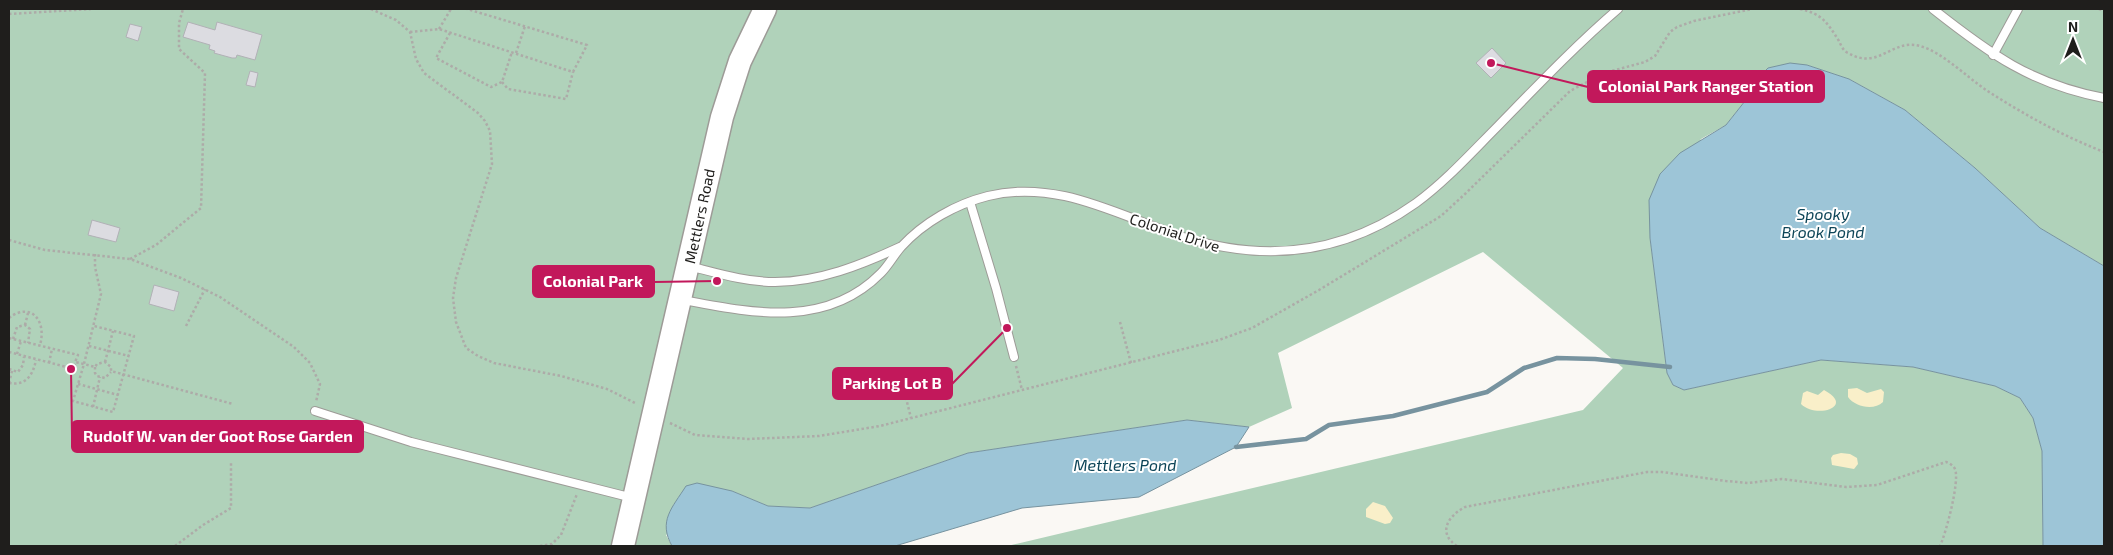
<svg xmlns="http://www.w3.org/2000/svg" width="2113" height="555" font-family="'Exo 2',sans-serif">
<rect width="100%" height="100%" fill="#faf8f4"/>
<polygon fill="#b0d2ba" points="9,9 2104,9 2104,266 2040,228 1975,168 1905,110 1851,80 1807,65 1753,83 1745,101 1726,125 1701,139 1650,238 1667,373 1673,385 1684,390 1821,360 1913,367 1995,386 2020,398 2033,418 2042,451 2043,546 1007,546 1583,410 1623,368 1483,252 1278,353 1292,408 1249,427 1187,420 968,453 810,508 768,506 732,491 666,535 672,546 9,546"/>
<g fill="#f9efc9">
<path d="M1857,388L1867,393L1881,389L1884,392L1883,402C1874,411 1855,407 1848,397V389Z"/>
<path d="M1824,390C1856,407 1816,419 1801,404L1803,393L1807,391L1818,395Z"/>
<polygon points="1841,453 1850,454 1857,458 1858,464 1854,469 1832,465 1831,458 1833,455"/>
<polygon points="1373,502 1385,506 1393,518 1390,523 1385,524 1366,517 1366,509"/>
</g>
<g fill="#9dc5d7" stroke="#77939f">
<polygon points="1790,63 1807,65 1849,79 1905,110 1975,168 2040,228 2104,266 2104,546 2043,546 2042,451 2033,418 2020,398 1995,386 1913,367 1821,360 1684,390 1673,385 1667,373 1650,238 1649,200 1660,174 1680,153 1726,125 1745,101 1753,83 1768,68"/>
<path d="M1187,420L1249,427L1236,447L1139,497L1022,508L895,546H672C658,521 672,508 686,486L697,483L732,491L768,506L810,508L968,453Z"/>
</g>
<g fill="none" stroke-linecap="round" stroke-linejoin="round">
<polyline stroke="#77939f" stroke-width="4.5" points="1236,447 1306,439 1329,425 1393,416 1487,392 1524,368 1557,358 1595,359 1670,367"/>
</g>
<g fill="#dcdce1" stroke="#b1b1b6">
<polygon points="188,22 215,30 217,22 262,35 255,60 237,55 236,58 232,58 214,53 215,51 209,49 210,45 183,37"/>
<polygon points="130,24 142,27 138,41 126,37"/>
<polygon points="1492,48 1506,63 1491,78 1476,63"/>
<polygon points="250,71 258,73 255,87 246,85"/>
<polygon points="92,220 120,228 116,242 88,235"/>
<polygon points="154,285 179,292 174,311 149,304"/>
</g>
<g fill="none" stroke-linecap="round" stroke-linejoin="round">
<g stroke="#9d9b97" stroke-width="10">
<g id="lane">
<path d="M1933,9C1990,54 2031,84 2104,98"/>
<polyline points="1993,55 2018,9"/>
<polyline points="970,202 996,288 1014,357"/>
<path d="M689,266C717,273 746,282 775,282C819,282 861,265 900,247"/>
<path d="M683,300C752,313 826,329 881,273C889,265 894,255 901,247C924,222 956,204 988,196C1057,179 1117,215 1180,236C1263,263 1343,255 1416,203C1446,181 1472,152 1498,126C1537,86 1576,45 1618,9"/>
<polyline points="315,411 411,442 633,498"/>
</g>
</g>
<g stroke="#9d9b97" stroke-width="25">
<polyline id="secondary" points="623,546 722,117 740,61 765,9"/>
</g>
<g stroke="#adaba8" stroke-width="2.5" stroke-dasharray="2.5 2.5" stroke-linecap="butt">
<polyline points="371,9 396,20 410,32 416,59 424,73 478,113 485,121 490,131 492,164 456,278 453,298 456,322 466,348 478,356 494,363 561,376 607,389 637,404"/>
<path d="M1800,9C1822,14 1827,22 1839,41C1841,45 1843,51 1848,53C1879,71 1892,38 1920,46C1942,52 1967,77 1986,90C2023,114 2063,136 2104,152"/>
<polyline points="2099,9 2104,11"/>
<polyline points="9,14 91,9"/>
<polyline points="439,29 451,9"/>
<polyline points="410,32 439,29 573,72 587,45 467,9"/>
<polyline points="450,33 436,58 491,87 502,82 512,52"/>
<polyline points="516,53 525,26"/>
<polyline points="502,82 508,89 566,99 573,72"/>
<polyline points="9,240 45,250 130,259 181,278 220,297 294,347 310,363 320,384 316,402"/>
<polyline points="95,254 95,267 101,294 84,364 95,367 97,364 105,362 111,367 111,371 233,404"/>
<polyline points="130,259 156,245 201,208 205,73 179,49 179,23 183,9"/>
<path d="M9,318C31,301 47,321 40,345"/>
<polyline points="1120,322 1131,363"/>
<polyline points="25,325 28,313"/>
<polyline points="186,326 205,289"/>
<polyline points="9,338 78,355 75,362 84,364 73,401 113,412 134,336 94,326"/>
<polyline points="13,339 17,327 25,325 30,329 28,343"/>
<polyline points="89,346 129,356"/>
<polyline points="9,352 74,369 75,362"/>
<polyline points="17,354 21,341"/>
<polyline points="105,362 113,331"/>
<polyline points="49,363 52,349"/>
<polyline points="1016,366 1022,390"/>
<polyline points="95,367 95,373 97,376 105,378 111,372"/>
<polyline points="9,369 18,372 23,365 24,357"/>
<polyline points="901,378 911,418"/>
<path d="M9,383C26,386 33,375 36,360"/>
<polyline points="9,383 12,371"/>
<polyline points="78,384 118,395"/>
<polyline points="93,407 100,377"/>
<polyline points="670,423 695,435 748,439 819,436 880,426 1219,340 1252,328 1319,290 1441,216 1465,194 1570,91 1604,73 1645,62 1655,56 1670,32 1677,27 1694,21 1752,9"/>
<polyline points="175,546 203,525 231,508 231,462"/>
<polyline points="540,546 552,544 561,535 577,494"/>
<path d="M1457,546C1437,533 1448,516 1465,507L1647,472H1662L1726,481L1748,483L1782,479L1846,487L1877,485L1946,462C1949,463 1953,465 1955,469C1960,481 1946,533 1940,546"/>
</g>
<use href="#lane" stroke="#fff" stroke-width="8"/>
<use href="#secondary" stroke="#fff" stroke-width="22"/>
</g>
<g text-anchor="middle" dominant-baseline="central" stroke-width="4" stroke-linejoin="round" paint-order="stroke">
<g font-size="15" fill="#1f1e1c" stroke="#fff">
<text transform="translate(699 216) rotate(-78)">Mettlers Road</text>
<text transform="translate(1175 232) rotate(18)">Colonial Drive</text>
</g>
<g font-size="16" font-style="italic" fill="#0d4558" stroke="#fff">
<text x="1823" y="213">Spooky<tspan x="1823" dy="18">Brook Pond</tspan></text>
<text x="1125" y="464">Mettlers Pond</text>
</g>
</g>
<path fill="none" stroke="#c2185b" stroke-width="2" d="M1491 63L1588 87M717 281L654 282M1007 328L952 384M71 369L72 436"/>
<g fill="#c2185b" stroke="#fff" stroke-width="2">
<circle cx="1491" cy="63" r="5"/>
<circle cx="717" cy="281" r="5"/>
<circle cx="1007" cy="328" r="5"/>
<circle cx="71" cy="369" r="5"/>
</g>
<g fill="#c2185b" stroke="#c2185b" stroke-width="2">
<rect x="1588" y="71" width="236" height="31" rx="5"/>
<rect x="533" y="266" width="121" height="31" rx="5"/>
<rect x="833" y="368" width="119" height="31" rx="5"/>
<rect x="72" y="421" width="291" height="31" rx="5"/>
</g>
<g font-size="16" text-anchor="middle" font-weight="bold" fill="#fff">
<text x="1706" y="92">Colonial Park Ranger Station</text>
<text x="593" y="287">Colonial Park</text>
<text x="892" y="389">Parking Lot B</text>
<text x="218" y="442">Rudolf W. van der Goot Rose Garden</text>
</g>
<rect width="2113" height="555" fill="none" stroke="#1f1e1c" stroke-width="20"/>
<g transform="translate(2073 40)" stroke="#ffffff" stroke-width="4" paint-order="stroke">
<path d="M0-4L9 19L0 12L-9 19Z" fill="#1f1e1c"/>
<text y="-8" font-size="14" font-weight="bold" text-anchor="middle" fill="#1f1e1c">N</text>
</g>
</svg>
